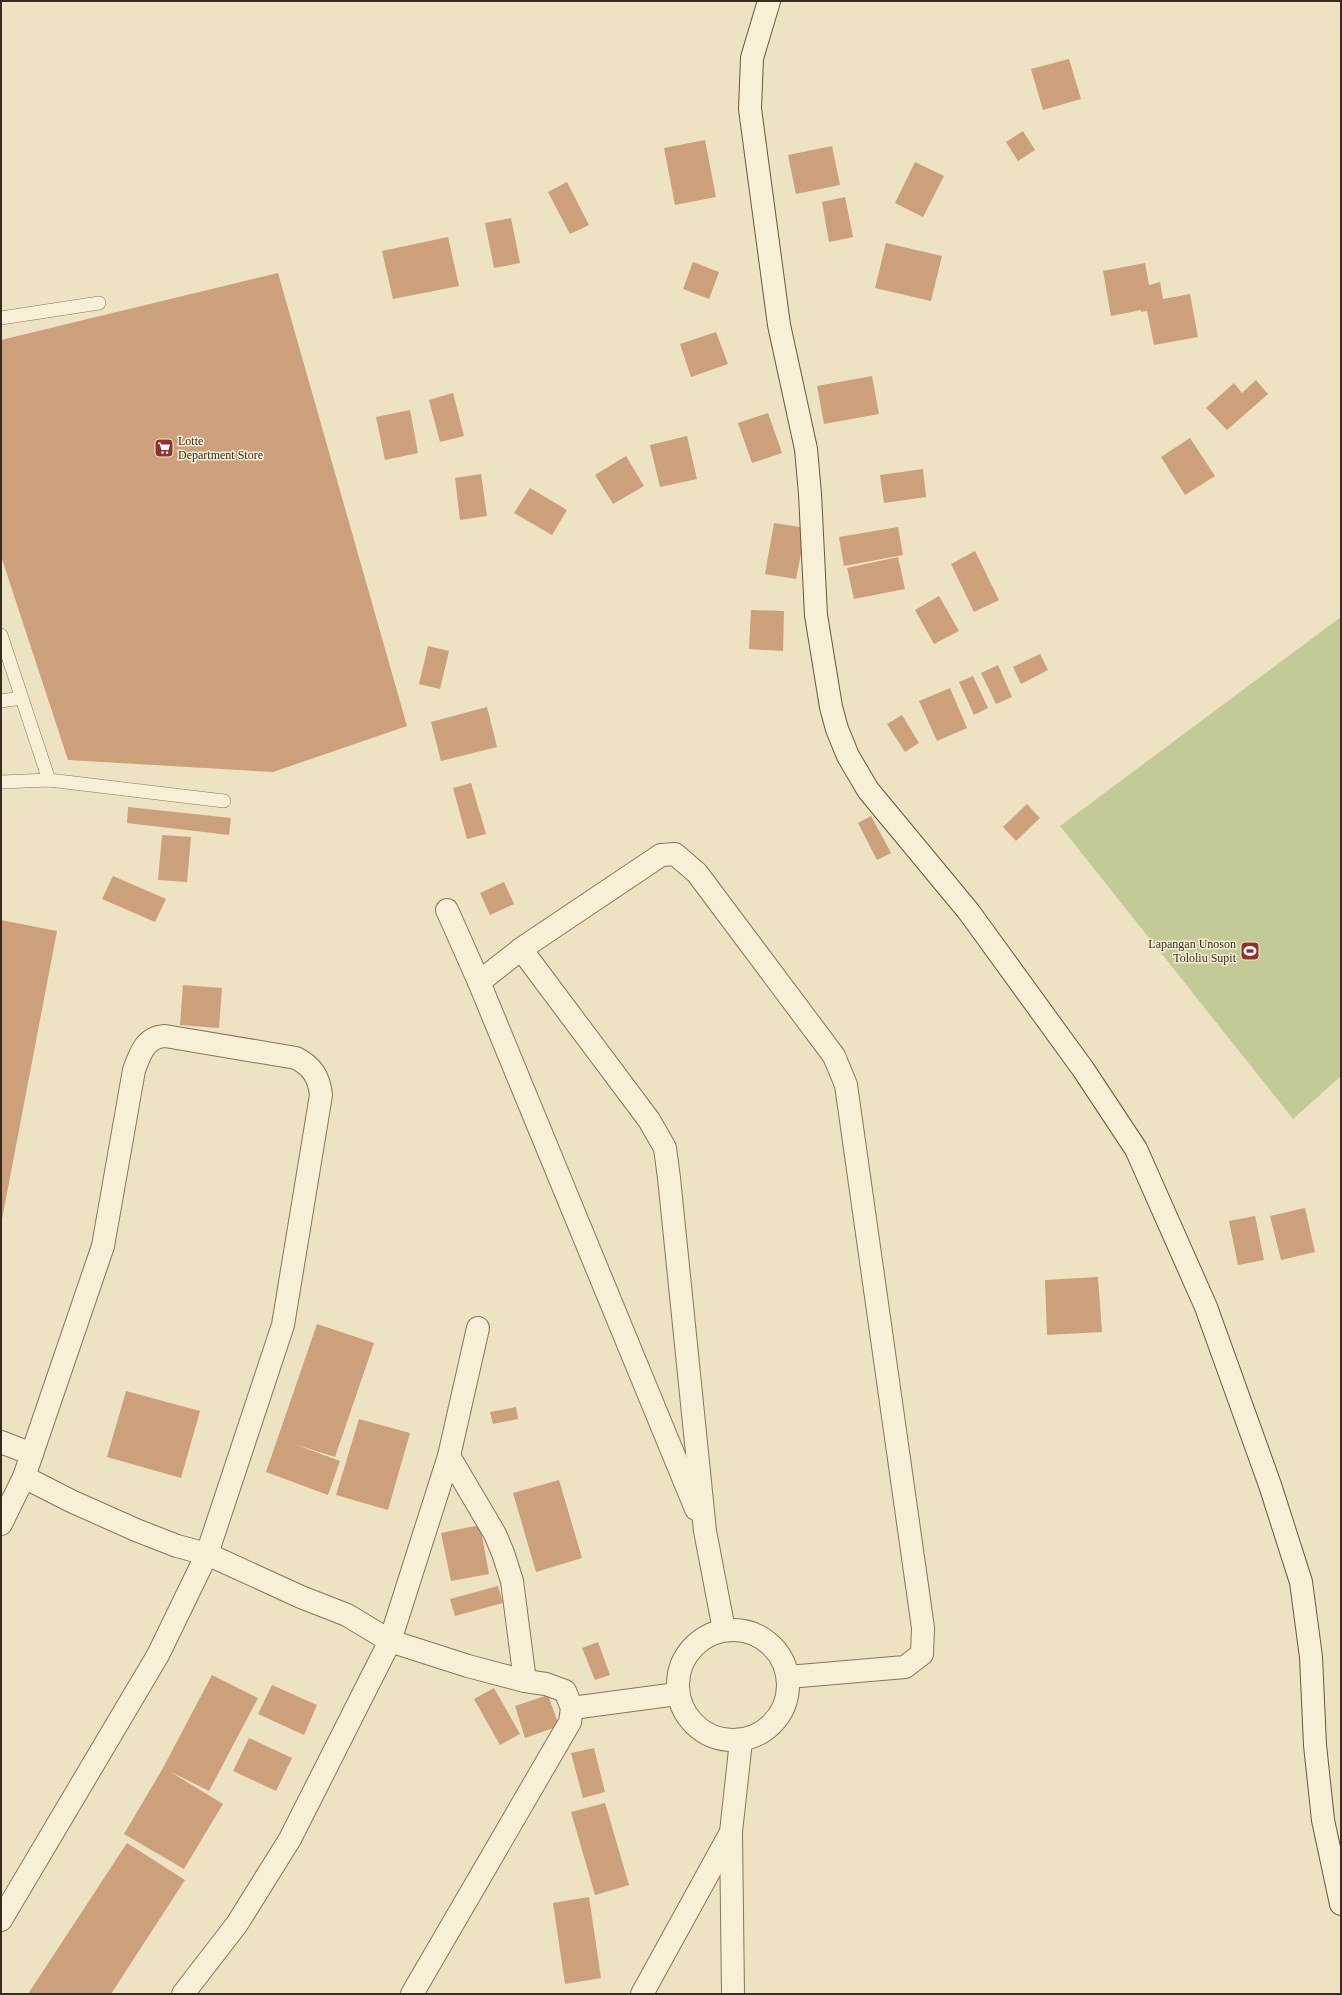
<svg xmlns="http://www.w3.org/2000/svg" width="1342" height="1995" font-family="'Times New Roman',serif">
<rect width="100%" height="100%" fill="#ede3c3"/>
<polygon fill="#c2cb97" points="1341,617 1341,1076 1293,1119 1060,826"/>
<g fill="#cba07a">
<polygon points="1069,59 1081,99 1043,110 1031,69"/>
<polygon points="1023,131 1035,150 1018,161 1006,142"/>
<polygon points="705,140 716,197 675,205 664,148"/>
<polygon points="832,146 840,185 796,194 788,155"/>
<polygon points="915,162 944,176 923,217 895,203"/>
<polygon points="567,182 589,225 570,234 548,192"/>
<polygon points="845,197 853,237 829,242 822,202"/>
<polygon points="511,218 520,263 494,268 485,223"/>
<polygon points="448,237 459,286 393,299 382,251"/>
<polygon points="886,243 942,256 931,301 875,288"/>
<polygon points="693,262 719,272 709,299 683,289"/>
<polygon points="1145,263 1149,285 1160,282 1163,299 1190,294 1198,337 1154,345 1147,311 1141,312 1141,310 1111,316 1103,271"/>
<polygon points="278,273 407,726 273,772 68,760 1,556 1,340"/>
<polygon points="716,332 728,364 691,377 680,344"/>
<polygon points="872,376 879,414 824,424 817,386"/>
<polygon points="1256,380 1268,394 1227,430 1206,408 1234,383 1242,393"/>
<polygon points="453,393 464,436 440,442 429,400"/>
<polygon points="410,410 418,453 385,460 376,417"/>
<polygon points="768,413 782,453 752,463 738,423"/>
<polygon points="687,436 697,479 660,487 650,445"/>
<polygon points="1190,438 1215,476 1185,495 1161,457"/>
<polygon points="626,456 644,486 613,504 595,475"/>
<polygon points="923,469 926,497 884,503 880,475"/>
<polygon points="481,474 487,516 460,520 455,478"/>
<polygon points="530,488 567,510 552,535 514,513"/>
<polygon points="774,523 806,528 796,579 765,574"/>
<polygon points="898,527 903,555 844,566 839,537"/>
<polygon points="975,551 999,600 974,612 951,564"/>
<polygon points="898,557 905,589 854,599 847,568"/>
<polygon points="939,596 959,631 934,644 915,610"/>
<polygon points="751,610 784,611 783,651 749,649"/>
<polygon points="428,646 449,651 440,689 419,684"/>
<polygon points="1040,654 1048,670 1021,684 1013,667"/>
<polygon points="998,665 1012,697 996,704 981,673"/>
<polygon points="973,676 988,708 974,715 959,682"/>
<polygon points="950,688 967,728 937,741 919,701"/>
<polygon points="487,707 497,747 441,761 431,722"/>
<polygon points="902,715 919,743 905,752 887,724"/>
<polygon points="471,783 486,834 467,839 453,788"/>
<polygon points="1027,804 1040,818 1016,841 1003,827"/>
<polygon points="128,807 231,818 229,835 127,823"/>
<polygon points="871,816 891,853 877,860 858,823"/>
<polygon points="162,835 191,837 187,882 158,880"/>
<polygon points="113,876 166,899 155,922 102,899"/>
<polygon points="504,882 514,904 490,915 480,893"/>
<polygon points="1,920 57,931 2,1219 1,1219"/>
<polygon points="183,985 222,988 219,1028 180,1025"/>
<polygon points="1305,1208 1315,1252 1281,1260 1270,1216"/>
<polygon points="1255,1216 1264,1260 1238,1265 1229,1221"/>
<polygon points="1098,1277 1102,1332 1047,1335 1045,1280"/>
<polygon points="317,1324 374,1343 335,1457 294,1444 340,1461 328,1495 266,1472"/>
<polygon points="126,1391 200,1411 181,1478 107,1457"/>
<polygon points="516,1407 518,1419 493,1424 490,1412"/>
<polygon points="359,1419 410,1433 388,1510 336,1495"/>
<polygon points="559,1480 582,1558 536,1572 513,1493"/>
<polygon points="480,1525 489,1574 451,1581 441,1533"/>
<polygon points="498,1586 503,1603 455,1616 450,1599"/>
<polygon points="598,1642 610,1675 595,1680 582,1648"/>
<polygon points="212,1675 258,1698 209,1791 169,1771 223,1804 184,1869 124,1834 163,1768"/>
<polygon points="272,1685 317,1705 304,1735 258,1714"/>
<polygon points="494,1688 520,1734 500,1745 474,1699"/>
<polygon points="548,1695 559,1726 525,1738 515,1706"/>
<polygon points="249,1738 292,1758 276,1791 233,1771"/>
<polygon points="594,1748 605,1792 583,1798 571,1753"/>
<polygon points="605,1803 629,1885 595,1895 571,1812"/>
<polygon points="127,1843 185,1880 144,1943 111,1994 28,1994"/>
<polygon points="589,1897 601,1978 565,1984 553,1903"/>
</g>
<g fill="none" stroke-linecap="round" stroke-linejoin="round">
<g stroke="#87745a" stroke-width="14">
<g id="service">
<polyline points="1,318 99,303"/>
<polyline points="1,635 49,780"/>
<polyline points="1,701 21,698"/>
<polyline points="1,782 49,780 224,801"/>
</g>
</g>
<g stroke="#87745a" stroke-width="24">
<g id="minor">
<polyline points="447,910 479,982 696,1509"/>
<polyline points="521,949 649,1120 665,1148 669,1178 705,1531 724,1630"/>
<polyline points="479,982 521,949 661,855 675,854 697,873 834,1056 846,1085 923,1628 922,1654 905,1667 788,1677"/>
<polyline points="1,1442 32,1454"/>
<polyline points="449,1456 478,1328"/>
<polyline points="24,1477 71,1501 136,1530 177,1546 207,1554 301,1597 347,1615 390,1641 468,1666 525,1681 546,1684 565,1691 572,1708 570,1722 412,1994"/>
<path d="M1,1524L24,1477L103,1246L134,1070C140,1054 145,1037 165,1036L296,1058C312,1066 319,1077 321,1095L283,1325L207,1554L158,1655L1,1920"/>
<circle cx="733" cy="1685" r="55"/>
<polyline points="572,1708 677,1694"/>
<polyline points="183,1994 237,1924 290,1839 390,1641 449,1456 495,1534 503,1553 512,1581 525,1681"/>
<polyline points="642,1994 730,1834"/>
<polyline points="733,1994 731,1832 741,1741"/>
</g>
</g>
<g stroke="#69563e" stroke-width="24">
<polyline id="secondary" points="769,1 752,58 750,109 779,325 806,449 810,494 816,615 831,707 837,729 848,756 868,790 969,912 1083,1069 1136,1149 1206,1307 1270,1485 1301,1582 1311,1657 1315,1745 1323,1820 1341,1904"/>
</g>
<use href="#service" stroke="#f8f0d6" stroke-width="13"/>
<use href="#minor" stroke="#f8f0d6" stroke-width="22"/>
<use href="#secondary" stroke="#f8f0d6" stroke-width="22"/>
</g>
<defs>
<g id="supermarket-square" transform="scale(1)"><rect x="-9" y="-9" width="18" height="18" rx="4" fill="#95302c" stroke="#f5edd3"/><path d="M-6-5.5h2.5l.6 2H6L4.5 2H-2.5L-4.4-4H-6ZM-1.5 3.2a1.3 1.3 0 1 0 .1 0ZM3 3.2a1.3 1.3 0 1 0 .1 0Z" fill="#fff"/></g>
<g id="stadium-square" transform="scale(1)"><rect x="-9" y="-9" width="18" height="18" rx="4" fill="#95302c" stroke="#f5edd3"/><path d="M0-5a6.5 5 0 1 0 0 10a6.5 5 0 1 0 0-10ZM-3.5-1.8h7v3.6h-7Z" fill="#fff"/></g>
</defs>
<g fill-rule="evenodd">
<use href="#supermarket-square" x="164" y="448"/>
<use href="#stadium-square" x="1250" y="951"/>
</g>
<g text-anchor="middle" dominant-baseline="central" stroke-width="3" stroke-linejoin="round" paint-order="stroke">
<g font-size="12" fill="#372c1e" stroke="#f5edd3" text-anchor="start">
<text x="178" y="441">Lotte<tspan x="178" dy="14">Department Store</tspan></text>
<text x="1236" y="944" text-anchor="end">Lapangan Unoson<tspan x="1236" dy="14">Tololiu Supit</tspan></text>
</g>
</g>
<rect width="1342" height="1995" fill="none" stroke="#372c1e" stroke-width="4"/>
</svg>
